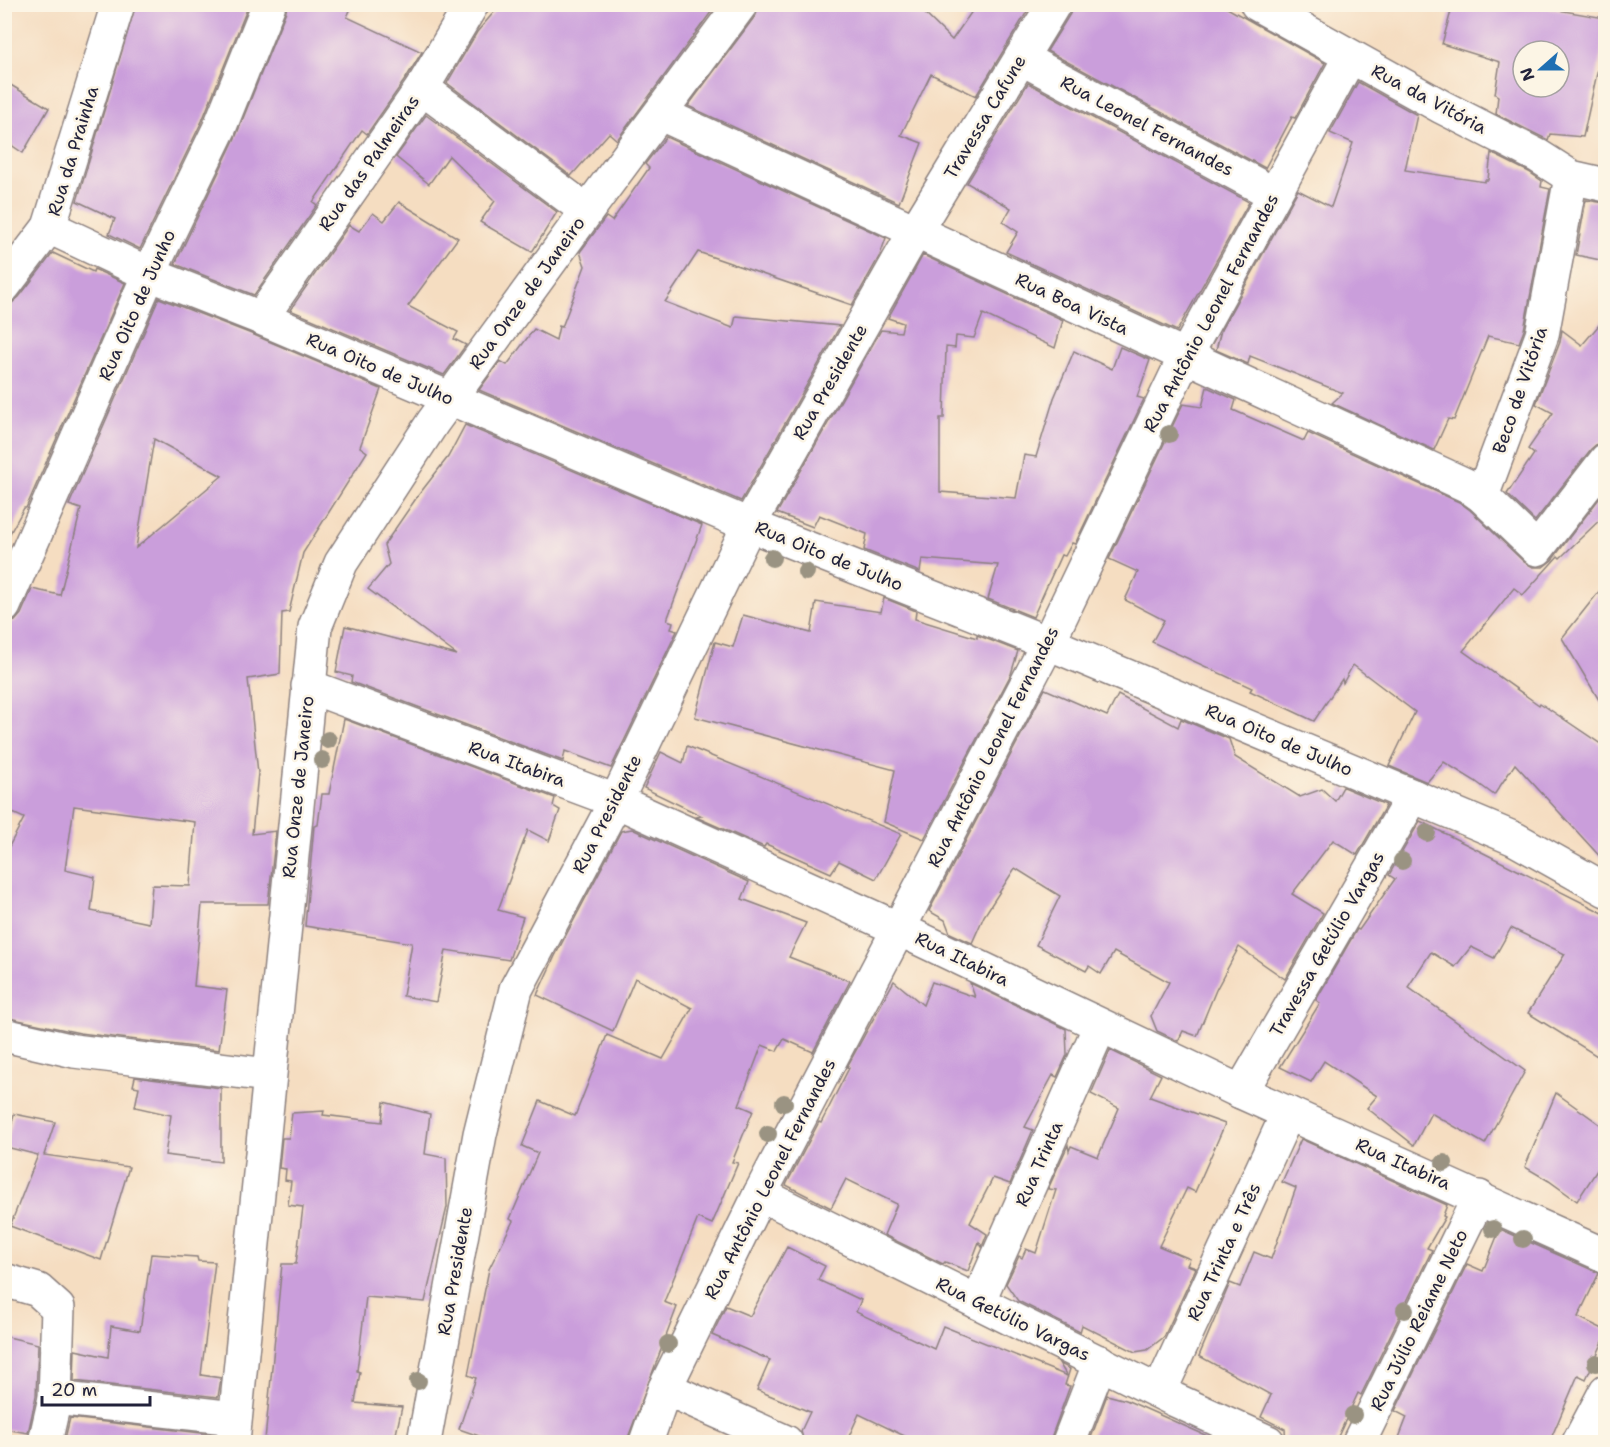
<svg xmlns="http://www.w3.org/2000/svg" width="1610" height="1447" font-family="'Shantell Sans',sans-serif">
<rect width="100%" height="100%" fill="#fcf5e5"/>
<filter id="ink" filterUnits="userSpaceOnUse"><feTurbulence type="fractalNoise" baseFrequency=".0167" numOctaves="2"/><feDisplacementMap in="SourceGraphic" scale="12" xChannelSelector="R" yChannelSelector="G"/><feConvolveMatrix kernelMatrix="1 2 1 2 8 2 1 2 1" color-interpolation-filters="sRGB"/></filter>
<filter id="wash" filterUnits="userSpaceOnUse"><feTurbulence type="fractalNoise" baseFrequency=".008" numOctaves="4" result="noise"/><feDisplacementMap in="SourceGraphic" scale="24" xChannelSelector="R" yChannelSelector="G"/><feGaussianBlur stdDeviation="1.35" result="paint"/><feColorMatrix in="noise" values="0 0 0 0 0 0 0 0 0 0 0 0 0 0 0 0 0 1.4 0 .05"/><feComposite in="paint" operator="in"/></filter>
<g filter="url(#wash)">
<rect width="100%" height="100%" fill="#f5ddc1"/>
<g id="blocks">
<g fill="#ca9edb" fill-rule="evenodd">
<polygon points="136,4 249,4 202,121 140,249 109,234 115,219 77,201"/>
<polygon points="287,4 353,4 347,17 422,52 406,78 367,134 362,130 313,202 317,205 254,295 175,264 236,136 286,11"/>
<polygon points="501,4 717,4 617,140 609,133 571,176 447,83 477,32"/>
<polygon points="759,4 915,4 952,40 977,4 1031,5 976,96 931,74 901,135 922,143 899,203 688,106 756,15"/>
<polygon points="1073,4 1220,4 1325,63 1295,118 1292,117 1265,168 1047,51 1070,14"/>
<path d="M1453,4H1523L1605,18L1601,55L1583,137L1550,134L1548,140L1496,114L1498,96L1495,94L1500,62L1442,44ZM1523,51H1559V87H1523Z"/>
<polygon points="4,81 49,108 23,153 4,140"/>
<polygon points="1358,82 1417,115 1405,170 1485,182 1485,180 1488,180 1491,153 1529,172 1542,181 1541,187 1550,189 1524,330 1519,343 1488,336 1454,420 1448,419 1434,450 1332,403 1343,393 1250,356 1248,364 1216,350 1221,330 1298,190 1331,207 1353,143 1330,133"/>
<polygon points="1028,83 1249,202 1177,331 1006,252 1018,232 1003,222 1011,208 967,183"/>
<polygon points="426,115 557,212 532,252 480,222 495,201 449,156 429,184 396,157"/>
<polygon points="666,137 886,238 880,255 852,305 698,252 665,302 733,328 736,316 840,326 741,501 479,390 500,361 507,365 534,329 556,340 559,326 562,327 585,266 580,252 606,217 612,221 649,168 645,164"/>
<polygon points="1586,200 1605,203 1605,261 1576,255"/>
<polygon points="399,202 458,238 408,306 458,332 454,339 466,345 444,375 290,310 349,225 359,231 373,213 384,221"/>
<polygon points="53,253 93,272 94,269 125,283 26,508 24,508 4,544 4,304 12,303 19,297"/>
<polygon points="923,255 1063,320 1055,348 983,314 974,338 956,336 955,348 946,347 944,418 940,418 940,492 1016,498 1024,455 1036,457 1054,398 1074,351 1112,369 1120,347 1150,360 1137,397 1144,399 1075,544 1072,543 1065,556 1061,555 1033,617 988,599 998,565 922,559 920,572 864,550 867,534 819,515 813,527 777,513 881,330 901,332 903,323 888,318"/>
<path d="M159,298L254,335L381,389L360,447L367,452L303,553L289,612L282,613L280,674L248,679L258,773L252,834L276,831L268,904H202L194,986L227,990L219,1050L80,1033L4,1017V856L24,818L4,809V624L15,621L21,614L32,589L60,595L81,509L69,505ZM154,439L222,476L136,548ZM74,806L195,822L190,886L152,885L149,923L91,911L95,877L65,870Z"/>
<polygon points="1605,318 1605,442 1598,443 1591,449 1535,521 1507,494 1534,454 1528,449 1553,413 1536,404 1560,342 1562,330 1582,345"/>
<polygon points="1207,387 1236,400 1233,410 1304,441 1308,433 1459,502 1470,510 1524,562 1533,567 1543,567 1552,560 1605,491 1605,515 1560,558 1558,556 1523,595 1514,588 1463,651 1539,705 1540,703 1605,747 1605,862 1515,764 1494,795 1475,781 1444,762 1427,782 1389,766 1415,712 1353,665 1343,683 1342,679 1314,721 1250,691 1252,688 1152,642 1164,620 1125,600 1138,572 1109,559 1183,404 1202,407"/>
<polygon points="465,425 702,525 667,620 673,622 671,629 677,631 611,768 565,751 563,761 351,682 352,676 336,672 345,626 457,655 368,589 389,564 384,545 417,497 448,457"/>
<polygon points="1605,584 1605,710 1562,638"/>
<polygon points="884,598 916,611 915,619 977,638 977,635 1018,651 1011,674 924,839 884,822 895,770 695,717 715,642 733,647 743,615 811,633 816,602 881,612"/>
<polygon points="1045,689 1107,716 1118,695 1178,727 1181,719 1229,739 1235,757 1300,797 1322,789 1335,801 1343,787 1386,805 1357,855 1333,840 1292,894 1323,913 1285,979 1239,947 1216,990 1197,1036 1183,1031 1178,1041 1157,1031 1151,1016 1169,982 1114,952 1101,974 1089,966 1086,971 1036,945 1060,896 1015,868 984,916 972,943 950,933 945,920 929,911"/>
<polygon points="344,719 555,798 553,806 560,810 549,841 528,830 498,910 523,917 509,960 446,950 436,1002 403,996 412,943 305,926 314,826 318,825 322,794 329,794"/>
<polygon points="687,746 901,834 876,879 839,861 831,873 766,844 764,847 696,817 702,816 644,788 661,752 683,763"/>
<polygon points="1420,821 1605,914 1605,1061 1528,1013 1565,954 1511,928 1494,958 1471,947 1455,967 1431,952 1408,987 1525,1071 1485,1144 1431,1113 1414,1145 1367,1108 1377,1096 1324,1061 1311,1082 1280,1067 1320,1003 1316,1000 1357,929 1359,930 1395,879 1389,875"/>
<polygon points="632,829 749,882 742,899 806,923 789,957 850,981 813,1052 784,1039 777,1051 762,1045 739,1105 753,1111 732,1162 738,1163 712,1224 698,1218 664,1302 677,1307 626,1443 499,1443 459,1429 476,1378 468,1375 489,1269 513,1221 510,1219 538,1153 522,1146 540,1101 575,1116 607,1035 663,1059 692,1008 635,978 613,1031 537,995 555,956 621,831"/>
<polygon points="894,981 923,1005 932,982 975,997 970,983 1066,1029 1067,1055 1057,1077 1053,1075 1025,1127 1033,1130 1010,1184 993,1178 970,1223 987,1234 982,1247 979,1242 968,1271 945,1262 943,1264 884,1235 897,1204 846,1179 831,1208 786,1185 819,1122 821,1123 849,1068 847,1067"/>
<polygon points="1110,1050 1161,1075 1150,1097 1225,1124 1195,1192 1187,1188 1159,1246 1190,1259 1187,1265 1196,1268 1164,1337 1147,1350 1135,1352 1082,1325 1080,1332 1018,1301 1006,1284 1019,1256 1022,1258 1026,1249 1036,1253 1056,1190 1048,1189 1068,1145 1069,1151 1071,1146 1098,1157 1119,1108 1091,1094"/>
<polygon points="135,1077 221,1088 221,1162 165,1155 171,1115 135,1107 139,1087 133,1086"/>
<polygon points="1556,1093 1605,1128 1605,1158 1577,1201 1549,1181 1525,1167"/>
<polygon points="384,1102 430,1114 425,1154 446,1158 447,1207 425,1302 366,1297 357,1371 360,1372 355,1403 402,1407 394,1443 283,1443 265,1440 282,1264 296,1264 303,1207 288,1205 291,1181 285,1180 286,1169 279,1168 282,1138 289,1138 292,1113 324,1111 323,1115 382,1122"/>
<polygon points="14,1114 55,1122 44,1155 129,1167 101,1260 10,1226 38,1155 6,1147"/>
<polygon points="1301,1139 1447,1205 1443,1216 1445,1217 1427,1248 1432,1250 1361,1395 1358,1393 1335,1443 1286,1443 1285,1429 1261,1417 1271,1395 1199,1356 1230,1283 1240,1287 1254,1252 1271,1259 1296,1188 1282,1182"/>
<polygon points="1500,1229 1599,1273 1578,1317 1605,1330 1605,1337 1586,1379 1578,1375 1549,1443 1397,1443 1407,1417 1395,1411 1467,1264 1483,1271"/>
<polygon points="787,1247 825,1266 818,1280 861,1300 856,1312 934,1349 943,1326 1067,1376 1059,1363 1070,1369 1065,1385 1070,1386 1052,1435 1051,1443 919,1443 859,1414 846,1443 804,1443 801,1431 810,1412 757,1390 770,1360 712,1335 726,1306 750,1316"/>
<polygon points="151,1254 197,1257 198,1261 215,1262 201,1375 221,1378 218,1397 74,1381 75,1350 108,1357 111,1326 140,1331"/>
<polygon points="4,1336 38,1344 36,1396 28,1433 4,1429"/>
<polygon points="1107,1395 1126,1400 1223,1443 1089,1443"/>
<polygon points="70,1418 210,1434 208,1443 64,1443"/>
</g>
</g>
</g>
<g filter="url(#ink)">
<use href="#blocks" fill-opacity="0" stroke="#8c807e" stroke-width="1.5"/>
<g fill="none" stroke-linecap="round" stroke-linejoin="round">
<g stroke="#8c807e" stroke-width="36">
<g id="minor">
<polyline points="1257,4 1442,107 1538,156 1571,177 1606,185"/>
<polyline points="1021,58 1274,194"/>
<polyline points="422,88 587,211"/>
<path d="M661,114C930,237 1198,363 1468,486L1482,496L1537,549L1606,460"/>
<polyline points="49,227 149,274 261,318 749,525 1048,643 1515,839 1606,890"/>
<polyline points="4,286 49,227 118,4"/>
<polyline points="261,318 422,88 472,4"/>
<polyline points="1482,496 1542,335 1571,177"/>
<polyline points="4,606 149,274 219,129 269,4"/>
<polyline points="308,686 616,801 899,929 1241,1092 1606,1256"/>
<polyline points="4,1035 74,1051 269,1075"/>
<polyline points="1241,1092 1413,796"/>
<polyline points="760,1194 1173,1399 1268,1442"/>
<polyline points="4,1280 38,1290 58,1308 55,1398 45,1442"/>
<polyline points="978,1302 1100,1026"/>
<polyline points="665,1388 786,1442"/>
<polyline points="1160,1391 1288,1113"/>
<polyline points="55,1398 235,1418"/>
<polyline points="233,1442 315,627 341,563 433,422 587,211 741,4"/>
<polyline points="424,1442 480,1134 516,989 616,801 749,525 916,230 1054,4"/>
<polyline points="646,1442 665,1388 760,1194 1048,643 1185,357 1350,57"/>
<polyline points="1069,1442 1100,1362"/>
<polyline points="1359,1442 1479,1197"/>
<polyline points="1579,1442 1606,1391"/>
</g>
</g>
<use href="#minor" stroke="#fff" stroke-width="33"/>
</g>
<g fill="#9a9382">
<circle cx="1169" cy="434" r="9"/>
<circle cx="772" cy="558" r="9"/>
<circle cx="806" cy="572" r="9"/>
<circle cx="328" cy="740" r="9"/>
<circle cx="322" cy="760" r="9"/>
<circle cx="1427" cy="833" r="9"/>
<circle cx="1402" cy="861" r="9"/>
<circle cx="784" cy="1103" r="9"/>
<circle cx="768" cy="1134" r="9"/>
<circle cx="1444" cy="1163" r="9"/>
<circle cx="1493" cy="1229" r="9"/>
<circle cx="1523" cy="1239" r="9"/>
<circle cx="1405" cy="1310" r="9"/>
<circle cx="668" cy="1344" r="9"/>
<circle cx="1596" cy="1363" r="9"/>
<circle cx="418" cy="1381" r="9"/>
<circle cx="1353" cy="1415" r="9"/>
</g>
</g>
<g text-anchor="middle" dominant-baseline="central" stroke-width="5" stroke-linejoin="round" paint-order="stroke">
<g font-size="18" fill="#22223b" stroke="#fcf5e5">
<text transform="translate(1429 99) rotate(28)">Rua da Vitória</text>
<text transform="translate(985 117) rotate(-59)">Travessa Cafune</text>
<text transform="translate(1147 126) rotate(28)">Rua Leonel Fernandes</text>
<text transform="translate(73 151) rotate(-73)">Rua da Prainha</text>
<text transform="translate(369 163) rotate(-55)">Rua das Palmeiras</text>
<text transform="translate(527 293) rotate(-54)">Rua Onze de Janeiro</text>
<text transform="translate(1072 304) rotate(25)">Rua Boa Vista</text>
<text transform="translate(137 305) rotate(-66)">Rua Oito de Junho</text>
<text transform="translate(1211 313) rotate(-62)">Rua Antônio Leonel Fernandes</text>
<text transform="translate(380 369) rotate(23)">Rua Oito de Julho</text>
<text transform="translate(830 382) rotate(-60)">Rua Presidente</text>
<text transform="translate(1520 390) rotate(-71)">Beco de Vitória</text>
<text transform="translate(829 556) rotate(22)">Rua Oito de Julho</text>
<text transform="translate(1279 740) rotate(23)">Rua Oito de Julho</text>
<text transform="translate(993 747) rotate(-63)">Rua Antônio Leonel Fernandes</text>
<text transform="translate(517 764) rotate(20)">Rua Itabira</text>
<text transform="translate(298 787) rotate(-84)">Rua Onze de Janeiro</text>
<text transform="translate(607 814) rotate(-63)">Rua Presidente</text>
<text transform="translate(1327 944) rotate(-60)">Travessa Getúlio Vargas</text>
<text transform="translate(962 959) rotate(26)">Rua Itabira</text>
<text transform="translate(1039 1164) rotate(-66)">Rua Trinta</text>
<text transform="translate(1403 1164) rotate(24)">Rua Itabira</text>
<text transform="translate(770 1179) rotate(-63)">Rua Antônio Leonel Fernandes</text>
<text transform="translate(1224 1252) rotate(-65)">Rua Trinta e Três</text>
<text transform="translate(455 1271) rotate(-80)">Rua Presidente</text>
<text transform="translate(1013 1319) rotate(26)">Rua Getúlio Vargas</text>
<text transform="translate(1419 1320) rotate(-64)">Rua Júlio Reiame Neto</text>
</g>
</g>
<rect width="1610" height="1447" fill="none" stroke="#fcf5e5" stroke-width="24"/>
<g transform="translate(1541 69) rotate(249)"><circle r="28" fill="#fcf5e5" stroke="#a5a1a1" stroke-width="1.5"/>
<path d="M0-4.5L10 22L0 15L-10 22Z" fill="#1f6fb2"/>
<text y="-9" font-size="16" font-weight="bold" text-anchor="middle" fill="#22223b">N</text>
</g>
<path d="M42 1396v9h108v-9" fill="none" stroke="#22223b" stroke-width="3"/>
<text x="51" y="1396" font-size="18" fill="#22223b" stroke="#fcf5e5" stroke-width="4.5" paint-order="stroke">20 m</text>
</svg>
